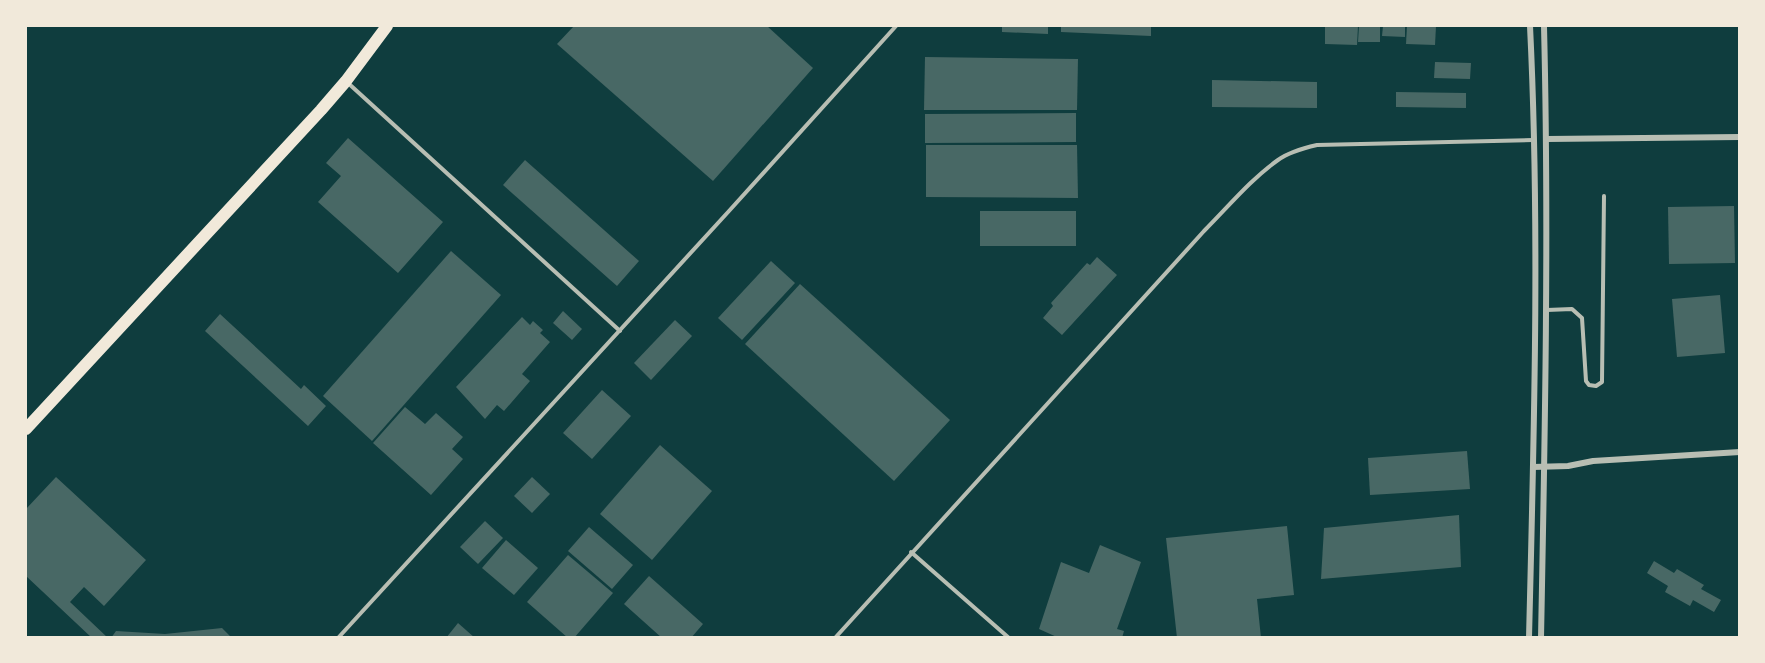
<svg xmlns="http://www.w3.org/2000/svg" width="1765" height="663" font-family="Lora,serif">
<rect width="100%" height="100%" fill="#0f3d3e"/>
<g fill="#486865">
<polygon points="574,26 767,26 813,68 713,181 557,44"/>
<polygon points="1002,26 1048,26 1048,34 1002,32"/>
<polygon points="1061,26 1151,26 1151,36 1061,32"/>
<polygon points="1325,26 1358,26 1357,45 1325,44"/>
<polygon points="1359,26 1380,26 1380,42 1358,42"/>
<polygon points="1383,26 1405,26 1405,37 1382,36"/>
<polygon points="1407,26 1436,26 1435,45 1406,44"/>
<polygon points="925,57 1078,59 1077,110 924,110"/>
<polygon points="1435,62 1471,63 1470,79 1434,78"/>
<polygon points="1212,80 1317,82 1317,108 1212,107"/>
<polygon points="1396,92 1466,93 1466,108 1396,107"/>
<polygon points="1076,113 1076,142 925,143 925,114"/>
<polygon points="348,138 443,222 398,273 318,202 341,176 326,163"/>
<polygon points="926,145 1077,145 1078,198 926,197"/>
<polygon points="525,160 639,261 617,286 503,185"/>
<polygon points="1734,206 1735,263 1669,264 1668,207"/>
<rect x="980" y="211" width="96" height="35"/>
<polygon points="451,251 501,295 372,441 323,396"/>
<polygon points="1097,257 1117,275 1062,335 1043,318 1053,306 1051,303 1087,263 1090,265"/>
<polygon points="771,261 795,283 742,340 718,318"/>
<polygon points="800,284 950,420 894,481 745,344"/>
<polygon points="1720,295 1725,353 1677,357 1672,299"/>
<polygon points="563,311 582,329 572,340 553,323"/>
<polygon points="220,314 301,389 304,385 326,406 308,426 205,331"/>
<polygon points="522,317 530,325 533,321 543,330 540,333 550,342 522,374 530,381 504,411 497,405 485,419 456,387"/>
<polygon points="675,320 692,336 651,380 634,363"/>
<polygon points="602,390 631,416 592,459 563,433"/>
<polygon points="405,407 425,424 436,413 463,437 452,449 463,459 431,495 373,443"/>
<polygon points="660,445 712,491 652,560 600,514"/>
<polygon points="1467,451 1470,489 1370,495 1368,458"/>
<polygon points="56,477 146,560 104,606 84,587 70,602 108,638 92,638 26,576 26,509"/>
<polygon points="532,477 550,494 532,513 514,496"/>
<polygon points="1459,515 1461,567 1321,579 1324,528"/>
<polygon points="485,521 503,538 478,564 460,547"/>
<polygon points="1287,526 1294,595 1257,599 1261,638 1177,638 1166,538"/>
<polygon points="589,527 633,565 612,589 568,551"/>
<polygon points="506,540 538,568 514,595 482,568"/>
<polygon points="1100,545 1141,562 1117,629 1124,631 1122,638 1059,638 1039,629 1061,562 1089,573"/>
<polygon points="568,555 613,593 574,638 568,638 527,602"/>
<polygon points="1654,561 1674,573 1677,569 1704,585 1701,589 1721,600 1714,612 1693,600 1690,606 1665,592 1668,586 1647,573"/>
<polygon points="649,576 703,624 691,638 662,638 624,604"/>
<polygon points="458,623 475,638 446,638"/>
<polygon points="222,628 232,638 111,638 116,631 165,634"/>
</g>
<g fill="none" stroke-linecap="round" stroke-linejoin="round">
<g stroke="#b8beb3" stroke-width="4">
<polyline points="348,83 620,331"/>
<polyline points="1547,310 1572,309 1582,318 1586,381 1589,385 1596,386 1602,382 1604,196"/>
<polyline points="911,552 1009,638"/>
<polyline points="338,638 729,211 896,26"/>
<path d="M835,638L1204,231C1228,207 1251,179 1278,160C1289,152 1304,148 1317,145L1533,140"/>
</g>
<g stroke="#b8beb3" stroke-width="6">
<polyline points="1547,139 1740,137"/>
<polyline points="1533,467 1568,466 1593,461 1740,452"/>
<path d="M1529,638C1534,433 1540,230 1530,26"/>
<path d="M1541,638C1545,433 1549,230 1544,26"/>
</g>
<polyline stroke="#f1e9da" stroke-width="12" points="26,429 321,110 346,81 387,26"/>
</g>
<rect width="1765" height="663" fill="none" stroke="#f1e9da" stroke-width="54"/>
</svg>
